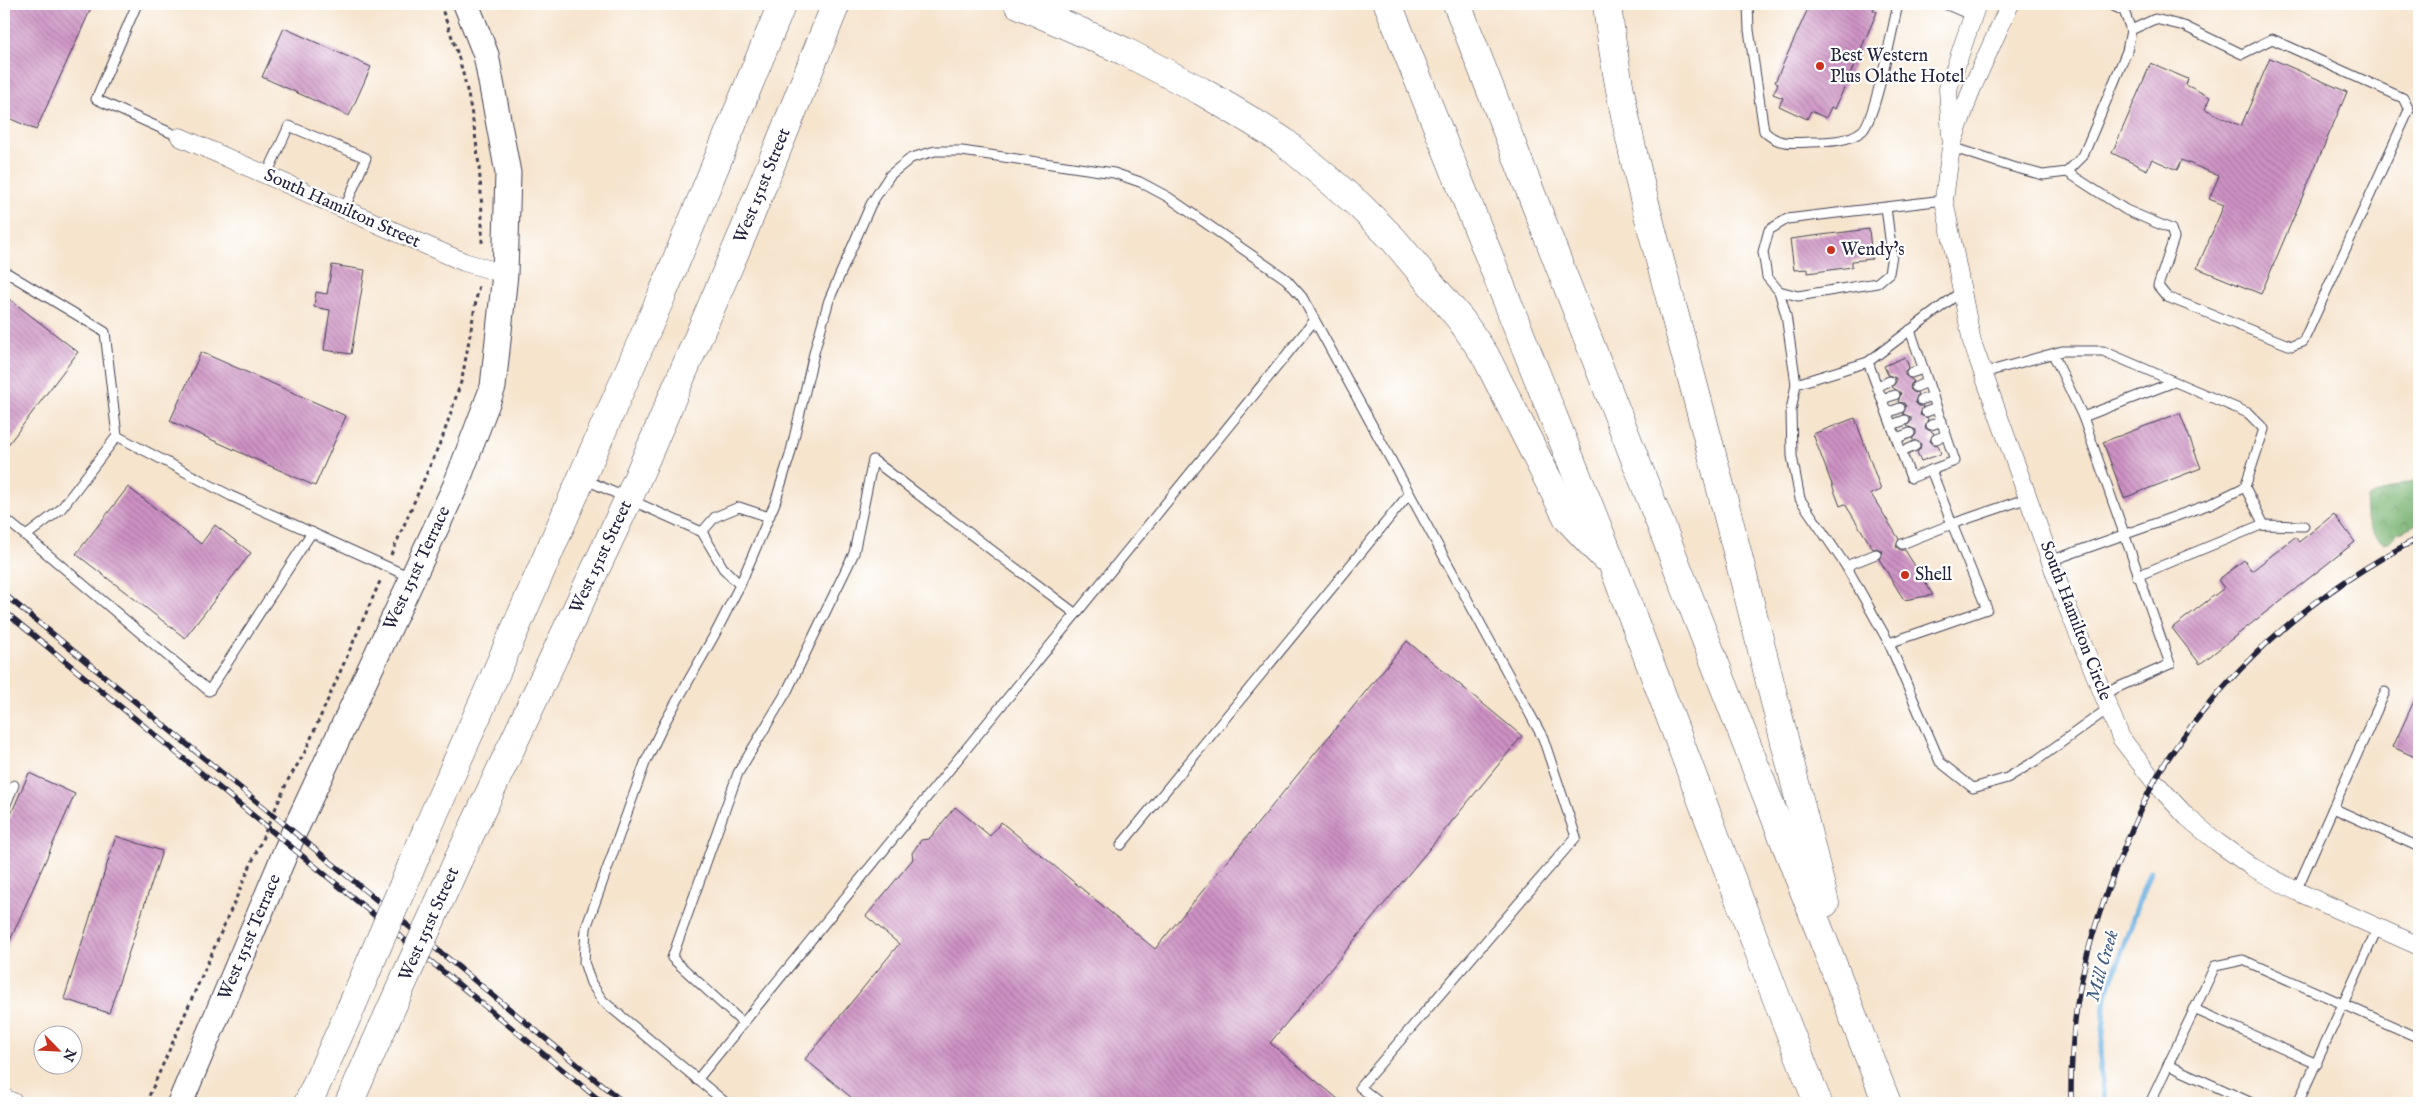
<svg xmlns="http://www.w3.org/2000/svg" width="2423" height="1107" font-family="'IM FELL English',serif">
<defs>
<pattern id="forest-crowns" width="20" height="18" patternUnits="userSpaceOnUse" patternTransform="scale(1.25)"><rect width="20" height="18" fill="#79b372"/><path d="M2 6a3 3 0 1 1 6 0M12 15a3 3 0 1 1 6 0" fill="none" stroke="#63915f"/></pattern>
<pattern id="building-back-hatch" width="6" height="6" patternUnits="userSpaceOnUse" patternTransform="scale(1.25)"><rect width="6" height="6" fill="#cd91c3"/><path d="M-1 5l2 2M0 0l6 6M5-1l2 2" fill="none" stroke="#a676a0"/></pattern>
</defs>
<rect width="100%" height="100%" fill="#fff"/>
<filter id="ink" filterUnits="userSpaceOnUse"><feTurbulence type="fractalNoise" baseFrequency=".02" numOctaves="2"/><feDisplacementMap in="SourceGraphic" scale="10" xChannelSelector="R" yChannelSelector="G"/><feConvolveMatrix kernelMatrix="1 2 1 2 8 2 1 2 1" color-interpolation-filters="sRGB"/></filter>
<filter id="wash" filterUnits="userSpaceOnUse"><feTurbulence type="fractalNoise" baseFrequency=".0096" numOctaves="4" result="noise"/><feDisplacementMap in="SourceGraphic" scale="20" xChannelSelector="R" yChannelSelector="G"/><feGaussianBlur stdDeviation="1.12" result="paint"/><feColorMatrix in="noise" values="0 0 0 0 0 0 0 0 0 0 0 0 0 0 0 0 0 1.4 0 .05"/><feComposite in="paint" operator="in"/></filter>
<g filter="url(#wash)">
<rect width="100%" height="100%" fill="#f6e4cd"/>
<path fill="url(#forest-crowns)" stroke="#4e6a56" d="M2419,480V523L2398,533L2391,541L2384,543C2371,536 2361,511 2368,498L2400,484Z"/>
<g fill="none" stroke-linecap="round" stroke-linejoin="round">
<polyline stroke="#6bb0e1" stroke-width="5.5" points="2105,1103 2100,1069 2106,995 2150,871"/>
</g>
<g id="blocks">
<g fill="url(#building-back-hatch)">
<polygon points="4,4 93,4 36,130 4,116"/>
<polygon points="1810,4 1876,4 1873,10 1877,12 1835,109 1831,107 1826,118 1811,111 1807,119 1779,106 1783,98 1773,94 1778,84 1775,82"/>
<polygon points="284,28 371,67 349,116 262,77"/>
<polygon points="2270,58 2347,92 2261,294 2197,268 2224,205 2209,199 2219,176 2182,160 2177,170 2152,159 2147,170 2112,153 2151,63 2188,79 2186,85 2210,97 2205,109 2241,126"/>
<polygon points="1869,229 1872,259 1852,261 1852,267 1808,273 1808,269 1794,270 1790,239"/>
<polygon points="332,265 365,270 351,354 324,350 330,310 314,307 316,292 327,294"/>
<polygon points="4,295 78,352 4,450"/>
<polygon points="201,352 346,416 315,486 170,421"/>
<polygon points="1905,357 1909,367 1905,371 1905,375 1914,381 1911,384 1910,389 1913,392 1918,393 1915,402 1919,406 1923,406 1920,415 1928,418 1925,428 1934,433 1930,441 1933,444 1938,445 1941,454 1921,461 1917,452 1920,449 1921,444 1912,439 1916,434 1916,430 1907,426 1911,421 1911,417 1903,414 1906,406 1904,403 1898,402 1901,393 1892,387 1896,382 1896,378 1888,375 1884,366"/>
<polygon points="2180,413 2201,468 2124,498 2103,442"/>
<polygon points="1855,418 1881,490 1871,494 1899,539 1896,547 1901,550 1905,550 1933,595 1904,600 1879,559 1882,551 1877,548 1873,549 1845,504 1840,506 1813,434"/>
<polygon points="128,487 201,544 215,525 251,553 185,638 76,554"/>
<polygon points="2334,514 2355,542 2200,664 2172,628 2224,588 2218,580 2244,560 2252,571 2295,537 2299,542"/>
<polygon points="1407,641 1522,736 1270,1043 1343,1103 858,1103 805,1059 899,944 866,916 913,859 912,853 921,840 929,839 955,807 990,836 1001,822 1155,949"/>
<polygon points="2419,690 2419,759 2393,747"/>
<polygon points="29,773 75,794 4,954 4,830"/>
<polygon points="116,836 162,851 109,1013 64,999"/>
</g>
</g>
</g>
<g filter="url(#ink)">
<use href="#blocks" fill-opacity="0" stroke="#423f51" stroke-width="1"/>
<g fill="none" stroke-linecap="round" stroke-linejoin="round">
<g stroke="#423f51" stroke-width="11">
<g id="lane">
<polyline points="137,4 96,99 180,137"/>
<path d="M1748,4L1749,30L1764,131C1777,145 1792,143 1810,142C1827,142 1848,142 1862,131C1875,121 1892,30 1897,9L1900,4"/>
<polyline points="1945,4 1973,16"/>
<polyline points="1951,147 2009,166 2043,175 2067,172 2083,156 2127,51 2131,30 2124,11 2109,4"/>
<polyline points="2067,172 2126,210 2171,229 2174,238 2158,286 2167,297 2291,346 2303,342 2409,110 2403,98 2272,39 2242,54 2184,26 2155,19 2131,30"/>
<polyline points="266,176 289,126 366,158 344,210"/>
<polyline points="1886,207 1892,255 1889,273 1877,283 1798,296 1779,291 1767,277 1763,252 1769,230 1787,219 1944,200"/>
<polyline points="4,271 105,332 117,436 61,509 26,536 4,518"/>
<polyline points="1779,291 1786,315 1796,384"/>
<polyline points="1962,291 1868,362 1796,384 1791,411 1792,456 1800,499 1846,566 1889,643 1940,762 1973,788 2007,778 2037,760 2109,708"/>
<polyline points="1910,330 1955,461 1931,470 1952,524 2028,498"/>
<polyline points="2053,354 2083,417"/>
<polyline points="1868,362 1911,478 1931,470"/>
<polyline points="1911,373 1923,369"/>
<polyline points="1983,373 2062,351 2103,351 2248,413 2264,429 2245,487 2210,504 2050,561"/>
<polyline points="1877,386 1890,381"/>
<polyline points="1916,387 1928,382"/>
<polyline points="1882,399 1895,395"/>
<polyline points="1921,400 1933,396"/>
<polyline points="1926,412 1937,408"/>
<polyline points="1887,413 1900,408"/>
<polyline points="1892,425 1905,420"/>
<polyline points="1931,425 1942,421"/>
<polyline points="117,436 231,496 410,577"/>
<polyline points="1897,438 1910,433"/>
<polyline points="1936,439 1946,435"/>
<polyline points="1902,452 1915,446"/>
<polyline points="584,479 702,532 723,568 740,585"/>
<polyline points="2245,487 2264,525"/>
<polyline points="702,532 715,517 739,507 769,517"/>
<polyline points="26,536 209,691 312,532"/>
<polyline points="1846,566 1876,554"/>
<polyline points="2137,576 2261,525 2304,526"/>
<polyline points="1889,643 1987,609 1952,524 1902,544"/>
<polyline points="2385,692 2333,808 2419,847"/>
<polyline points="2103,694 2170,664 2083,417 2174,382"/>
<polyline points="4,809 14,785"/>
<polyline points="1121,845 1409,494"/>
<polyline points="2296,891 2333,808"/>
<polyline points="2194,1009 2317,1064"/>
<polyline points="743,1023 672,958 738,773 787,691 854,553 873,460 1076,614"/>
<polyline points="2168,1065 2252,1103"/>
<polyline points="697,1080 1314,321"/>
<polyline points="726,1103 603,1001 591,983 584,962 586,928 645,763 665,722 715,634 740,585 775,503 790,455 815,349 829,300 871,204 890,175 911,158 935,151 962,151 1114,173 1140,182 1168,197 1286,279 1302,297 1543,738 1576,837 1360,1087 1380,1103"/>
<polyline points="2150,1103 2215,966 2243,960 2343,1004 2378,927"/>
<polyline points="2298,1103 2343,1004 2419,1038"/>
</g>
</g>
<g stroke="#423f51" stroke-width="19">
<g id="street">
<polyline points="2010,4 1972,88 1951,147 1944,200 1972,342 2065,601 2121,738 2154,781 2187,817 2217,842 2252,867 2296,891 2419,946"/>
<polyline points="180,137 464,262 505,274"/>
<polyline points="1951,137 1948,89 1977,4"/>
<polyline points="4,1098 15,1103"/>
</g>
</g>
<g stroke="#423f51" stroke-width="27">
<g id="secondary">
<path id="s1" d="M180,1103L294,832L455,487L493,387L505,274L508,173L486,55L466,4"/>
</g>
</g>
<g stroke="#423f51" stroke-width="29">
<g id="primary">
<polyline points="426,832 662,295 782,4"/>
<path id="s2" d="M458,860L628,500L744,231L836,4"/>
<polyline points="308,1103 351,1008"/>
<polyline points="349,1103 382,1029"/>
</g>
</g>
<g stroke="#423f51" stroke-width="29">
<g id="highway">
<polyline points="1018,4 1124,51 1201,91 1250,120 1283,141 1359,205 1394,240 1461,320 1485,355 1568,519 1603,556"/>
<polyline points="1388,4 1614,568 1781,1010 1818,1103"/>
<polyline points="1457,4 1887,1103"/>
<path d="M1607,4C1622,138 1663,268 1697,398C1742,566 1783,735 1825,903"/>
</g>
</g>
<g stroke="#423f51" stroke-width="3" stroke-dasharray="4 4" stroke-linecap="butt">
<path d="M440,4C447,23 454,42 460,62C476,120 483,183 482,243"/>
<polyline points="391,555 443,436 462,379 479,284"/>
<polyline points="146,1103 288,780 304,754 381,579"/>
</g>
<use href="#lane" stroke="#fff" stroke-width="9"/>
<use href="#street" stroke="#fff" stroke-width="18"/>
<use href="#secondary" stroke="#fff" stroke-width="25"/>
<use href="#primary" stroke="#fff" stroke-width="28"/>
<use href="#highway" stroke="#fff" stroke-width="28"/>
<g stroke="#22223b" stroke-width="5.5">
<g id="rail">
<polyline points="4,594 624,1103"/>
<polyline points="4,611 603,1103"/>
<path d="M2071,1103C2070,1013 2083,952 2116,868C2128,839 2139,810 2154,782C2165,760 2181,740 2196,720C2258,641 2331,583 2419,538"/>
</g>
</g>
<use href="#rail" stroke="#fff" stroke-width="4" stroke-dasharray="11" stroke-linecap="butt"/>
<g stroke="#423f51" stroke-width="29" stroke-linecap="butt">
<g id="primary-bridge">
<polyline points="351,1008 426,832"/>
<path id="s3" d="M382,1029L458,860"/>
</g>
</g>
<use href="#primary-bridge" stroke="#fff" stroke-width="28"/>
</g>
</g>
<g fill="#c8321e" stroke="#fff" stroke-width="2">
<circle cx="1820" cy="66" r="5"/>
<circle cx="1831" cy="250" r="5"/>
<circle cx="1905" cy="575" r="5"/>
</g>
<g text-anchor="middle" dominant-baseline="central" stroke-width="4.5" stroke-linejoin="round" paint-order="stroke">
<g font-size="18" fill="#22223b" stroke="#fff" text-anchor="start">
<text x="1830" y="56">Best Western<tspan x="1830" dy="21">Plus Olathe Hotel</tspan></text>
<text x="1841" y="250">Wendy's</text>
<text x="1915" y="575">Shell</text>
</g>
<g font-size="18" fill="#22223b" stroke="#fff">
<text stroke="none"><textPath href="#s2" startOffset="740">West 151st Street</textPath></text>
<text transform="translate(342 209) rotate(24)">South Hamilton Street</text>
<text stroke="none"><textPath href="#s2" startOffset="335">West 151st Street</textPath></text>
<text stroke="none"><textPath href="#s1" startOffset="585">West 151st Terrace</textPath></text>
<text transform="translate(2075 621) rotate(69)">South Hamilton Circle</text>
<text stroke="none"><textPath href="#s3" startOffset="115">West 151st Street</textPath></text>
<text stroke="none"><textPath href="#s1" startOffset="180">West 151st Terrace</textPath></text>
</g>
<g font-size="19" font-style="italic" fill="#3f5b7d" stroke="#fff">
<text transform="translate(2103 966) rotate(-74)">Mill Creek</text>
</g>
</g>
<rect width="2423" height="1107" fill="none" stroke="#fff" stroke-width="20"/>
<g transform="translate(58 1050) rotate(114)"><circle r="24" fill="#ffffff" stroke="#a7a7b1"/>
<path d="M0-4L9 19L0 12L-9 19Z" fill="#c8321e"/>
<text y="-8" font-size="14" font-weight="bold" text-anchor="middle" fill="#22223b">N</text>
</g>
</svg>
